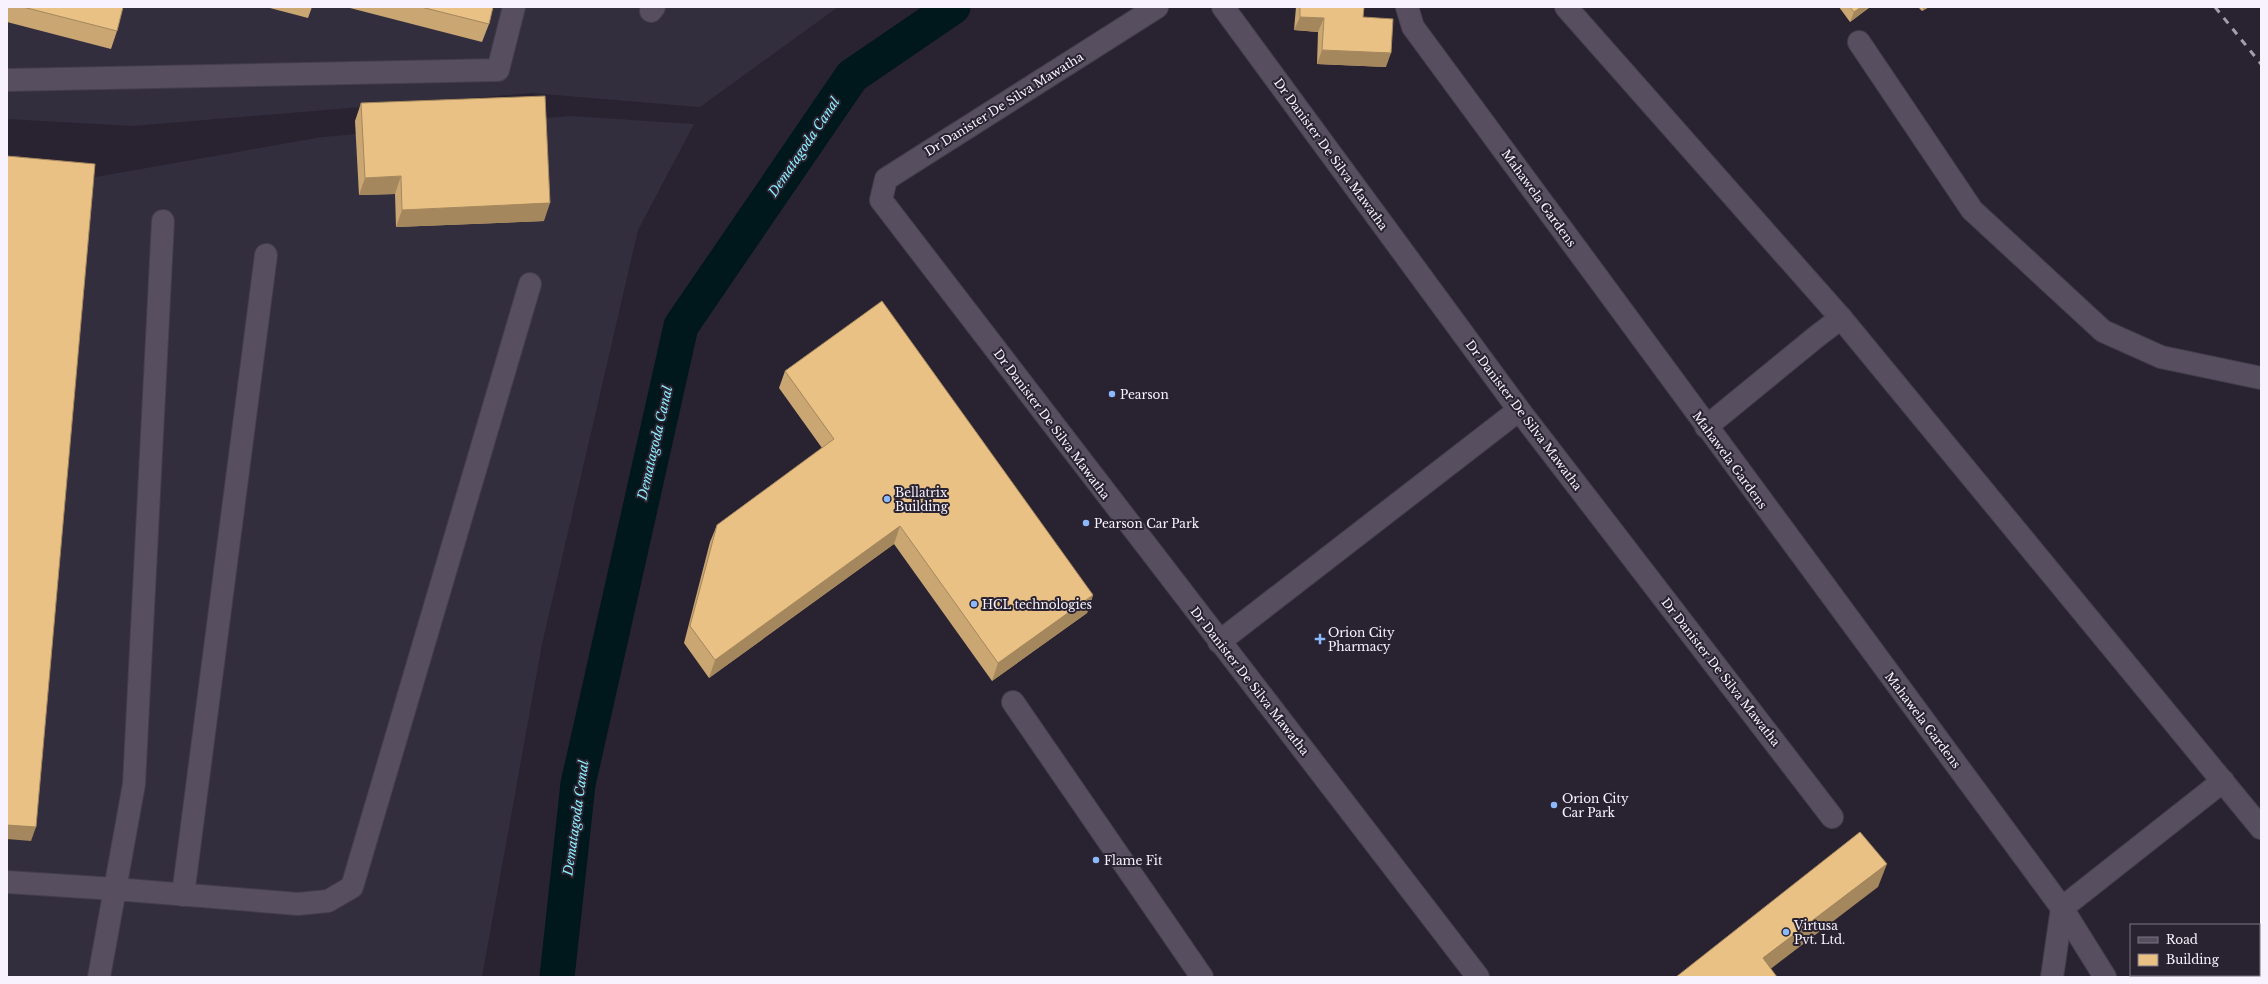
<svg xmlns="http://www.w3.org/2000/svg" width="2268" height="984" font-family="'Libre Baskerville',serif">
<rect width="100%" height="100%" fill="#292231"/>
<g fill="#332e3e">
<polygon points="7,7 838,7 700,107 531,93 132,126 7,119"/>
<polygon points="570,116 694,124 638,230 542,644 482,977 7,977 7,156 18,155 90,178 322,137"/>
</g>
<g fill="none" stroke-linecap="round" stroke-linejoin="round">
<polyline stroke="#00171b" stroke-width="35" points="557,977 578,784 681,326 852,76 953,7"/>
<g stroke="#443e4b" stroke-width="24">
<g id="minor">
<polyline points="1157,7 886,179 881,200 1478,977"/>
<polyline points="1223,7 1519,410 1832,817"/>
<polyline points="1407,7 1413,27 2062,908 2105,977"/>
<polyline points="1566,7 1841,318 2261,828"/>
<polyline points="651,11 654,7"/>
<polyline points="1859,42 1972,210 2103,331 2161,357 2261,378"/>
<polyline points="7,80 498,70 514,7"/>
<polyline points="1706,427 1816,337 1841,318"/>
<polyline points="1219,642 1519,410"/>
<polyline points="1013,702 1202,977"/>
<polyline points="7,882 115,889 134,784 163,221"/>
<polyline points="183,895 266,255"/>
<polyline points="99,977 115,889 298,904 328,901 352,887 530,284"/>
<polyline points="2052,977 2062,908 2223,781"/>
</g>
</g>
<use href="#minor" stroke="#574e60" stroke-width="22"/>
<polyline stroke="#a49eab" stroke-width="3" stroke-dasharray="7 7" stroke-linecap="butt" points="2215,7 2261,64"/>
</g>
<g fill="#c9a672">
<polygon points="7,7 123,7 117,31 111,49 7,22"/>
<polygon points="266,7 312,7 308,18"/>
<polygon points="346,7 493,7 489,24 482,42"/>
<polygon points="1296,7 1364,7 1363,17 1386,67 1317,64 1318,32 1294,30"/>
<polygon points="1839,7 1870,7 1850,22"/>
<polygon points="1918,7 1929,7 1922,11"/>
<polygon points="361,103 544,221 396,227 395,194 359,195 355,121"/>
<polygon points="785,371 1093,595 1087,613 992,681 894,544 709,678 684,643 710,542 717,525 822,448 779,388"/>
</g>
<g fill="#a4875d">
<polygon points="1861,7 1870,7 1850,22 1854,12"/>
<polygon points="1924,7 1929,7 1922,11"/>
<polygon points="1300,17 1324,18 1318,32 1294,30"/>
<polygon points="1322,50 1391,53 1386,67 1317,64"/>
<polygon points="401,176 395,194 359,195 365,178"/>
<polygon points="550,203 544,221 396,227 402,210"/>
<polygon points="900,526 894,544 709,678 715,660"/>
<polygon points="1093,595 1087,613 992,681 998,663"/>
<polygon points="7,825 36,827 31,841 7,839"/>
<polygon points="1887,864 1878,887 1760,977 1763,958"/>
</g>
<g fill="#eac185" stroke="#a4875d">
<polygon points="23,7 123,7 117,31"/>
<polygon points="421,7 493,7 489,24"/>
<polygon points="1300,7 1364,7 1363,17 1393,19 1391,53 1322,50 1324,18 1300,17"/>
<polygon points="1850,7 1861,7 1854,12"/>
<polygon points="545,96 550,203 402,210 401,176 365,178 361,103"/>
<polygon points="7,156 95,164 36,827 7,825"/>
<polygon points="882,301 1093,595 998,663 900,526 715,660 690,626 717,525 834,439 785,371"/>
<polygon points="1860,832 1887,864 1763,958 1777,977 1676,977"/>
</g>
<g fill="#8cb9fc" stroke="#292231" stroke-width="1.5">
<circle cx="1112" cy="394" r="4"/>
<circle cx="887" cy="499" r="4"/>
<circle cx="1086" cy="523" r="4"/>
<circle cx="974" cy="604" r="4"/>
<path d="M1318 633h4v4h4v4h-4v4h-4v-4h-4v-4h4z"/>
<circle cx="1554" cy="805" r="4"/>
<circle cx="1096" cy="860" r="4"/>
<circle cx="1786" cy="932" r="4"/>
</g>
<g text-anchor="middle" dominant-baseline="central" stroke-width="4" stroke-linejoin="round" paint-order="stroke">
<g font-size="12" fill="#f7f2fd" stroke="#292231">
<text transform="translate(1004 104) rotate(-32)">Dr Danister De Silva Mawatha</text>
<text transform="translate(1331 154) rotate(54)">Dr Danister De Silva Mawatha</text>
<text transform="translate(1539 198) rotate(54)">Mahawela Gardens</text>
<text transform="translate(1524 415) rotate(53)">Dr Danister De Silva Mawatha</text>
<text transform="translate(1052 424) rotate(53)">Dr Danister De Silva Mawatha</text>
<text transform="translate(1730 460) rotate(54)">Mahawela Gardens</text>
<text transform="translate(1721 672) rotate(52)">Dr Danister De Silva Mawatha</text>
<text transform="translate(1250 681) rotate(52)">Dr Danister De Silva Mawatha</text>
<text transform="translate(1923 720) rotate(53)">Mahawela Gardens</text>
</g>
<g font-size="12" fill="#f7f2fd" stroke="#292231" text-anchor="start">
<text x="1120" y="394">Pearson</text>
<text x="895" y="492">Bellatrix<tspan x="895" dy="14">Building</tspan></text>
<text x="1094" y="523">Pearson Car Park</text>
<text x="982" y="604">HCL technologies</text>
<text x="1328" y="632">Orion City<tspan x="1328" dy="14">Pharmacy</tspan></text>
<text x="1562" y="798">Orion City<tspan x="1562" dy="14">Car Park</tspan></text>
<text x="1104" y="860">Flame Fit</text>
<text x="1794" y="925">Virtusa<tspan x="1794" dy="14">Pvt. Ltd.</tspan></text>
</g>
<g font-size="13" font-style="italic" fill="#8df1ff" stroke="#292231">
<text transform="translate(804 147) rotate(-56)">Dematagoda Canal</text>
<text transform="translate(655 443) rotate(-77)">Dematagoda Canal</text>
<text transform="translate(576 818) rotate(-82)">Dematagoda Canal</text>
</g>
</g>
<rect width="2268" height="984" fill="none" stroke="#f7f2fd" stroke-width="16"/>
<rect x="2130" y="924" width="130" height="52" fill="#292231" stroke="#7b7583"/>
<rect x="2138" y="937" width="20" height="6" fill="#574e60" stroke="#7b7583"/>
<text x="2166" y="944" font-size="12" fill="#f7f2fd">Road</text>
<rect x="2138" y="954" width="20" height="12" fill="#eac185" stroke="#7b7583"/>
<text x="2166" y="964" font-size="12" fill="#f7f2fd">Building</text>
</svg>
